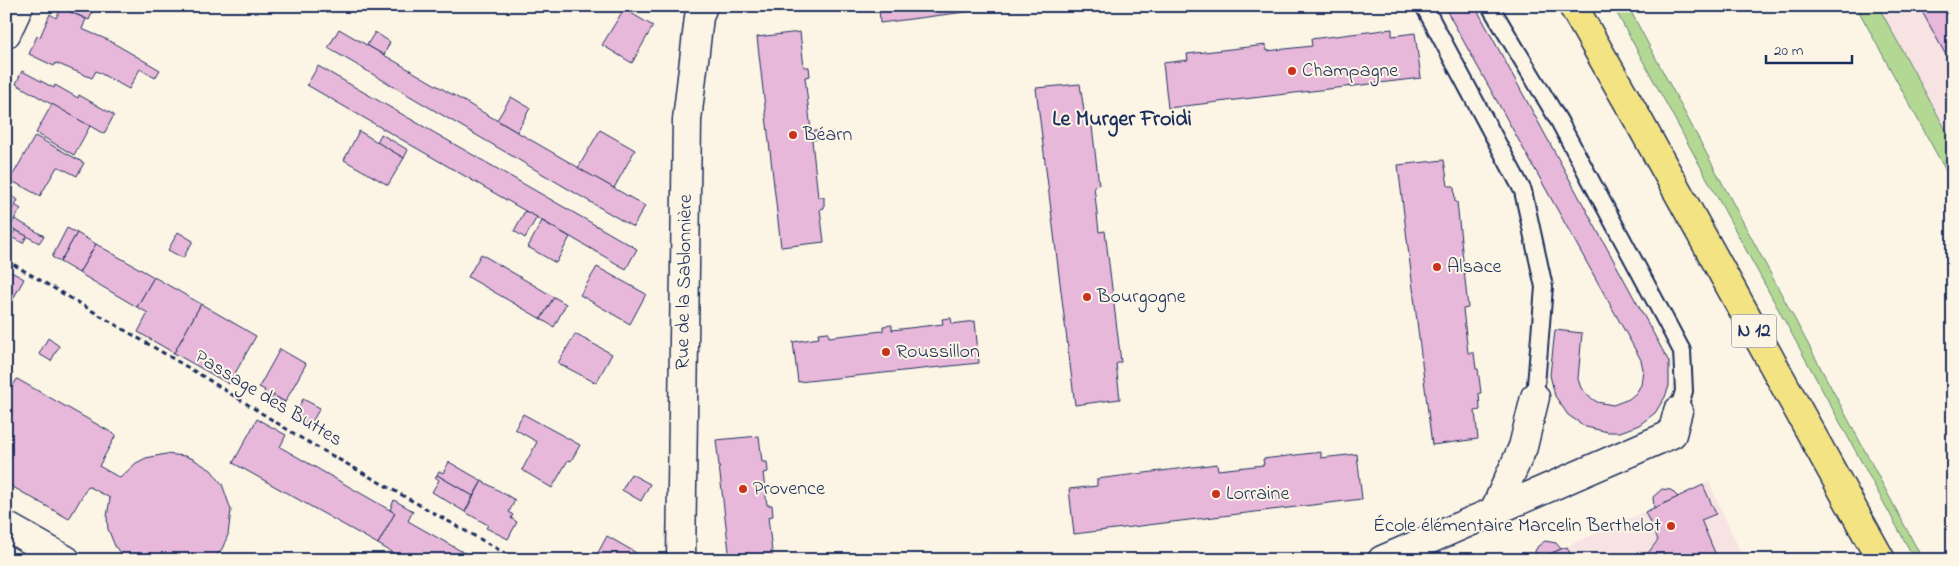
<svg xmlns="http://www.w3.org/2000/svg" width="1959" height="566" font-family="'Indie Flower',sans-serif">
<rect width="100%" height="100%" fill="#fcf5e5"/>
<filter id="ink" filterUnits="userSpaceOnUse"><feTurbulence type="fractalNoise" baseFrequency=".02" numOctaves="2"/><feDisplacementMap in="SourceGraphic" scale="10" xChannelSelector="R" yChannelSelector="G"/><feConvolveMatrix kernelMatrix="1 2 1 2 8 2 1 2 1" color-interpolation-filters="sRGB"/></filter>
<g filter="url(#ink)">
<g fill="#f6e3e2">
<polygon points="1856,6 1953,6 1953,184"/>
<polygon points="1709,482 1744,560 1536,560 1535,551 1538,546 1545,541 1556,543 1561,549 1653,508 1653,497 1662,489 1671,490 1679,496"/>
</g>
<g fill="#b3d894" stroke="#678479">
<polygon points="1613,6 1628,6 1923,560 1915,560"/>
<polygon points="1856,6 1878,6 1953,143 1953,184"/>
</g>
<g fill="#e8b8da" stroke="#1b2f5e">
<polygon points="58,6 95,6 89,20"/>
<polygon points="879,6 1011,6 880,23"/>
<polygon points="1444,6 1475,6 1669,362 1669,386 1665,397 1655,413 1639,425 1620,432 1608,432 1586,427 1568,415 1555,396 1550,375 1555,330 1582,333 1578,379 1581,388 1588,396 1597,402 1613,405 1629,399 1636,393 1641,385 1643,369 1641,360"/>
<polygon points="1919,6 1953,6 1953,68"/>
<polygon points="61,8 86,19 82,29 108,40 160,70 155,78 140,69 129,89 96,71 92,78 56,63 54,66 29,54 37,36 40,37 50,14 56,18"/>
<polygon points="624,9 653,26 632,63 602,45"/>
<polygon points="339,29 645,206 633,227 328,48"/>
<polygon points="1392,29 1392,36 1415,33 1421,78 1168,108 1163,63 1188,60 1187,54 1266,45 1267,51 1312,46 1311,39"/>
<polygon points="375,32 390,42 384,55 367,45"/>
<polygon points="800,32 804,67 809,67 810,76 805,77 811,131 817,131 817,139 812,140 818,197 824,197 824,208 820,209 824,242 781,247 757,37"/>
<polygon points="318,66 637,249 626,269 307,85"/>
<polygon points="22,71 54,88 55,85 78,98 79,95 114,115 104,134 16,84"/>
<polygon points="1080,84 1085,118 1091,118 1099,185 1094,186 1099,232 1105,231 1121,362 1116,364 1120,399 1075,405 1036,88"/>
<polygon points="511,97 530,108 517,132 497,120"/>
<polygon points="52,104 90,126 74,155 36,133"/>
<polygon points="600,130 635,150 614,188 578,168"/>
<polygon points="359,131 404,158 388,185 344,160"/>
<polygon points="381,134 408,150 404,158 377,142"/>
<polygon points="35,136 84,163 77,176 59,167 57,167 40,196 10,180"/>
<polygon points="1444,160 1448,186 1454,186 1455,202 1457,202 1468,308 1463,309 1468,353 1474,353 1476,369 1478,369 1481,393 1479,393 1480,410 1475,411 1478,439 1432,445 1398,165"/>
<polygon points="6,193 18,200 6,221"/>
<polygon points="15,205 21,209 9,226 6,221"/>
<polygon points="525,211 537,217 525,238 514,231"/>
<polygon points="15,219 44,236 39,243 10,227"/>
<polygon points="542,221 570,237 556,263 528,247"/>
<polygon points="67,228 77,233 60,262 52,257"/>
<polygon points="15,230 27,236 23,243 11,237"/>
<polygon points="178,232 193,241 183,258 168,250"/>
<polygon points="77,233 96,244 79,273 60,262"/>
<polygon points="96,244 154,277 137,307 79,273"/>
<polygon points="481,254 554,297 541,319 468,277"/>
<polygon points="597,267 646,294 630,324 580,295"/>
<polygon points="6,269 24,279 7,310 6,309"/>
<polygon points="154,277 201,304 174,353 138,332 148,313 137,307"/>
<polygon points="554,297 566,304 554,327 541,319"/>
<polygon points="201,304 256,336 229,384 174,353"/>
<polygon points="951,318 952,324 975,321 979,363 798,382 793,342 819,338 818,333 828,332 829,337 883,331 883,326 892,325 892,330 943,324 942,319"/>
<polygon points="575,334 612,354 596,383 558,363"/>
<polygon points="48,338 59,346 51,361 39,354"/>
<polygon points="280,349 306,364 285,402 273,395 271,399 263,395 265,390 259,387"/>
<polygon points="17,379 116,435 99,466 120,478 136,463 146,458 166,454 185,456 193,459 211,470 222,484 231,510 228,535 222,549 213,560 125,560 115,546 108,529 107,517 110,498 88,486 69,519 6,483 6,397"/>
<polygon points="273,395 285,402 283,406 271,399"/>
<polygon points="303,399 320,408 309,427 293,418"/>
<polygon points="523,414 580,445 571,461 568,460 552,488 522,470 537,442 515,429"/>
<polygon points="257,419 286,435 280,447 395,513 378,544 233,463"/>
<polygon points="759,436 762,462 767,462 768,472 763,473 767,505 772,505 773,516 768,517 773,560 730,560 716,440"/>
<polygon points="1321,452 1321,458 1357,454 1362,499 1074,534 1069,489 1097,486 1097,479 1217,464 1218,470 1264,465 1263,459"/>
<polygon points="449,462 482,481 473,496 437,475 439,471 443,473"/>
<polygon points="631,474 650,484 641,501 622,490"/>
<polygon points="437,475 473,496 465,512 432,492 439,480 435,477"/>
<polygon points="482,481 515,500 509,512 513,515 511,518 517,522 508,539 486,528 488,525 465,512"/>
<polygon points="1703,485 1716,514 1701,520 1718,560 1647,560 1645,557 1658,540 1645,512"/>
<polygon points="1662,489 1671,490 1678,497 1654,508 1653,497"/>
<polygon points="394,500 413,511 408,521 477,560 405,560 378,544 395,513 390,510"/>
<polygon points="607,536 640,555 637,560 594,560"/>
<polygon points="1545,541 1556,543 1561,549 1536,560 1535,551 1538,546"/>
<polygon points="1567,547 1573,560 1537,560 1561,549"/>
<polygon points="1511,554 1513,560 1498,560"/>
</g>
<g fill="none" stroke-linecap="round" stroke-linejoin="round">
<g stroke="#1b2f5e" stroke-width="20">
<g id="lane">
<polyline points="1424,6 1523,191 1544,287 1535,397"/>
<polyline points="1490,6 1559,121 1682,351 1684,391 1678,411"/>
</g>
</g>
<g stroke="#1b2f5e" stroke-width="31">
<g id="street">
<polyline points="1494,511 1523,447 1535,397"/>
<polyline points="6,526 66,560"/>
<polyline points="681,560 687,120 699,17 703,6"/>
<polyline points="1382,560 1672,434 1678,411"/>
</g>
</g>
<g stroke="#1b2f5e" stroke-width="31">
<polyline id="secondary" points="6,34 19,6"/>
</g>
<g stroke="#1b2f5e" stroke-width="31">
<polyline id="primary" points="1573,6 1637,118 1881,560"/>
</g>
<polyline stroke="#1b2f5e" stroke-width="3" stroke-dasharray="5 4" stroke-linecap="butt" points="6,260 204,377 301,438 517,560"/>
<use href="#lane" stroke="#fcf5e5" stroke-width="16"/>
<use href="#street" stroke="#fcf5e5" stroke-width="28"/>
<use href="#secondary" stroke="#fcf5e5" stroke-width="28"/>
<use href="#primary" stroke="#f4e382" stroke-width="28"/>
</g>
</g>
<g fill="#c8321e" stroke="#fcf5e5" stroke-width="2">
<circle cx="1292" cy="71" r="5"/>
<circle cx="793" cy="135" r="5"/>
<circle cx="1437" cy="267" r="5"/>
<circle cx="1087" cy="297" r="5"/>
<circle cx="886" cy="352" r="5"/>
<circle cx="743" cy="489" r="5"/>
<circle cx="1216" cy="494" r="5"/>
<circle cx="1671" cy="526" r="5"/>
</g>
<g text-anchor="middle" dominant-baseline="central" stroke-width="4" stroke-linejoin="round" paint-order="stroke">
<rect fill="#fcf5e5" stroke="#5e6a86" stroke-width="1" x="1731.5" y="314.5" width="45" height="33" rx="4"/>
<g font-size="19" font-weight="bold" fill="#1b2f5e">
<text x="1754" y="331">N 12</text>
</g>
<g font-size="20" fill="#1b2f5e" stroke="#fcf5e5" text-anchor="start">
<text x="1302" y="71">Champagne</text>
<text x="803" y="135">Béarn</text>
<text x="1447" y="267">Alsace</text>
<text x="1097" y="297">Bourgogne</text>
<text x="896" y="352">Roussillon</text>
<text x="753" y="489">Provence</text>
<text x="1226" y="494">Lorraine</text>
<text x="1661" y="526" text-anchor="end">École élémentaire Marcelin Berthelot</text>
</g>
<g font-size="20" fill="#1b2f5e" stroke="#fcf5e5">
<text transform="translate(685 282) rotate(-89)">Rue de la Sablonnière</text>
<text transform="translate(268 399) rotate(31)">Passage des Buttes</text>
</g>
<g font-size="22" font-weight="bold" fill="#1b2f5e" stroke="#fcf5e5">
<text x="1122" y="120">Le Murger Froidi</text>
</g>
</g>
<rect width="1959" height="566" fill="none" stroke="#fcf5e5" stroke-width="25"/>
<rect x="12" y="12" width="1934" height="541" fill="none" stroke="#1b2f5e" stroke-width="2" filter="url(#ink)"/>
<path d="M1766 55v8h86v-8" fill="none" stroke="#1b2f5e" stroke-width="2.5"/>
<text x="1774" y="55" font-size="15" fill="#1b2f5e" stroke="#fcf5e5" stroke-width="4" paint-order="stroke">20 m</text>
</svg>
